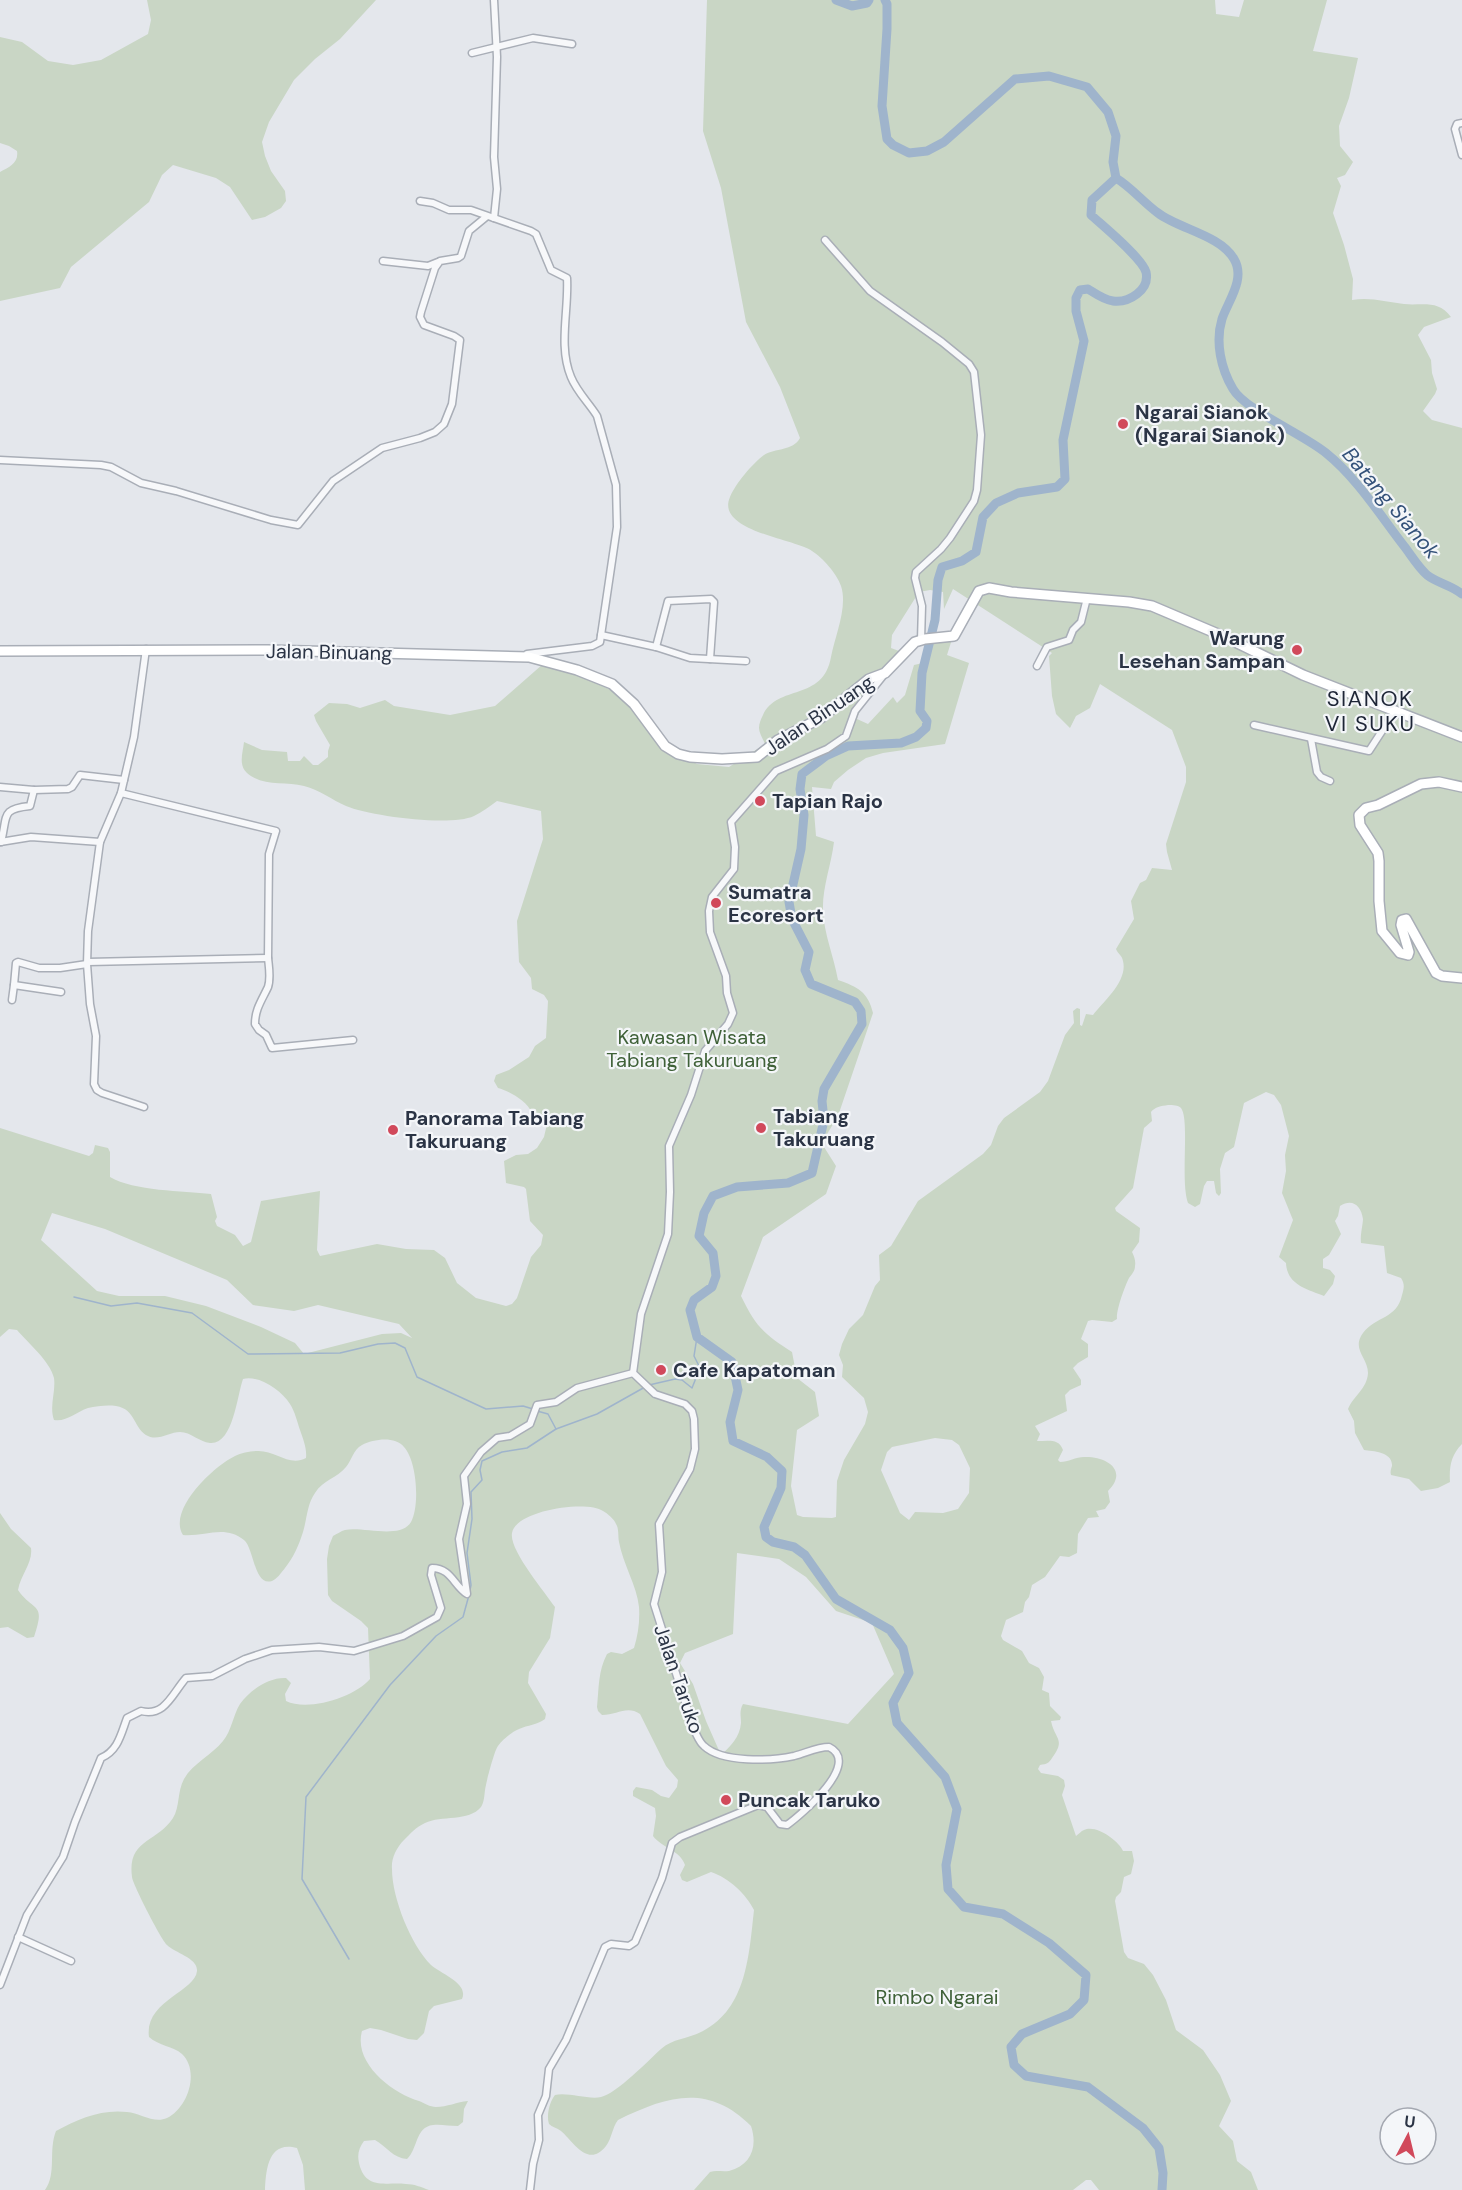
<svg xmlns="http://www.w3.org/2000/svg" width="1462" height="2190" font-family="'DM Sans',sans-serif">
<rect width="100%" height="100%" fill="#e4e7ec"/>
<g fill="#c9d6c5" fill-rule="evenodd">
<path d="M147,0H376L340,39L315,59L294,80L269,122L262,142L265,156L271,171L285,191L286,201L281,208L265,217L252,220L230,187L216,178L173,165L162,175L149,202L71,267L60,288L0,301V172C9,167 19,163 17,151L9,146L0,143V37L22,42L48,61L73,65L101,60L148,34L151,20Z"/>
<path d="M707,0H1215L1216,14L1239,17L1244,0H1327L1313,51L1358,58L1349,98L1339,126L1340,146L1353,162L1345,175L1337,178L1341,186L1333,213L1344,245L1353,279L1352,300C1371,297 1386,302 1404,304C1422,306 1438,299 1451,317L1424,327L1418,335L1431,360L1432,373L1437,389L1435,394L1423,411L1432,420L1462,428V1444C1451,1455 1449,1467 1450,1482L1438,1488L1421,1491L1409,1479L1391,1475C1390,1472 1391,1469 1392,1466C1393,1452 1373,1451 1364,1450L1355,1433L1354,1421L1348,1409C1354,1395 1367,1389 1368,1373C1368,1358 1351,1349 1363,1333C1376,1316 1397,1319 1402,1295C1404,1288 1405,1284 1401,1278L1387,1273L1384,1246L1361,1243C1360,1235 1363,1224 1363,1219C1361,1205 1352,1198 1340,1206L1338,1216L1335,1221L1341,1234L1329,1255L1323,1259V1268L1330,1270L1335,1276L1333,1284L1324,1296C1307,1289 1287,1285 1286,1263L1279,1257L1293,1220L1282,1193L1286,1171L1285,1155L1289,1136L1281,1105L1274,1095L1266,1092L1244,1103L1234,1147L1225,1153L1220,1169L1221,1193L1219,1196L1216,1193L1214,1181H1207L1204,1186L1200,1204L1195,1207L1188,1203C1180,1180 1190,1120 1181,1108C1178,1105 1173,1105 1168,1105C1161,1106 1155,1107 1151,1112L1152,1121L1144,1128L1133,1188L1115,1208L1116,1211L1140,1228L1139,1242L1132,1252C1134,1256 1136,1261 1135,1266C1135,1271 1132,1274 1129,1278C1125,1286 1116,1310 1117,1319L1112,1322L1092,1320L1088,1321L1081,1339L1088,1344V1357L1078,1363L1073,1368L1081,1380V1385L1070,1390L1065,1395L1067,1411L1035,1426L1040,1434L1037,1441C1048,1441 1059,1438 1063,1450L1058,1460L1060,1462C1068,1462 1076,1457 1084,1457C1106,1456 1129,1470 1108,1491L1110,1502L1105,1509L1096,1511L1099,1517L1088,1518L1078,1534L1077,1553L1069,1557L1060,1556L1045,1577L1032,1585L1029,1597L1025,1602L1023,1612L1006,1620L1001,1636L1003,1640L1022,1651L1029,1663L1039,1668L1044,1677L1042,1690L1049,1693L1050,1706L1061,1717L1060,1720L1051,1721C1055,1740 1066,1739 1052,1758C1049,1763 1047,1764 1040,1765L1038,1769L1041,1773L1058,1776L1064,1780L1065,1786L1062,1795L1076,1836C1079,1834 1081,1831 1084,1830C1096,1824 1119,1841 1123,1851H1132L1134,1861L1131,1874L1124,1877L1121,1892L1116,1897L1115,1901L1124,1952L1128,1958L1144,1964L1153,1975L1166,2000L1176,2030L1203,2050L1220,2075L1231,2101L1219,2126L1233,2141L1237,2161L1251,2172L1258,2190H1099L1091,2180H1086L1073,2190H694L710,2172C716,2170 722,2172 729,2171C751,2165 758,2147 751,2126C708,2083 667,2096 618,2120C612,2128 612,2138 606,2146C588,2169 573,2141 561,2131C557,2128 552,2127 549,2124C546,2115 550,2101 555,2095C568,2092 589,2100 601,2097C616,2094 649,2060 661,2049C673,2038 689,2039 703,2031C747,2008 749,1954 754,1910C746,1894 729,1878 711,1872L687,1882L682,1880L680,1875L685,1865C680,1850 662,1848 653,1836L656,1816L655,1808L633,1796V1791L636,1787L652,1790L661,1796L669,1798L677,1787L678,1780L666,1766L640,1714C627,1705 617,1715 602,1715L598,1711L597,1707C599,1688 598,1671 607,1654L611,1652L622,1654L634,1648C638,1635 640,1621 639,1607C637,1586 623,1564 619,1542C618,1537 619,1528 616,1524C615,1520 607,1513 603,1511C587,1500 516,1510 512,1533C509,1550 545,1592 555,1607L550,1638L529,1672L528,1683L546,1714L545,1719C537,1725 528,1725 519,1729C512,1732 503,1739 498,1746C495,1749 487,1779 486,1785C484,1792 485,1801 481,1807C469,1822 441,1815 425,1823C416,1827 410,1834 404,1840C396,1848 391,1859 392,1869C392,1898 411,1945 431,1965C441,1974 469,1983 462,1999L434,2006L429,2011L424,2033L417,2040L408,2039L381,2030L370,2028L362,2031C353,2063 392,2093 419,2101C424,2103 430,2107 436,2107C447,2107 457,2102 468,2101L464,2109L463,2122L458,2126C449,2126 441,2124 433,2125C415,2127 418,2149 407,2159C393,2158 387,2147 375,2140L364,2141C359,2148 357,2154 359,2163C365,2190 385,2182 406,2184C414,2184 421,2187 429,2190H305L303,2165L297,2148C268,2140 266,2170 265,2190H45C57,2173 48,2151 56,2131C78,2119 101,2109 127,2112C140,2113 154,2124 167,2118C188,2108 200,2071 182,2054C173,2046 159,2046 149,2037C144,2001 195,1992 197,1971C198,1958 175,1953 167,1945C161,1939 133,1885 132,1877C127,1839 157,1843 173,1818C180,1807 177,1792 184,1779C193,1763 212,1755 223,1741C232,1730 233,1715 240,1704C250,1690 269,1677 286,1678L291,1683L285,1694L286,1701C308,1712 355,1697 370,1679L368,1628L361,1621L332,1601L328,1595L327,1559L329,1546L333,1536C337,1534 341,1531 345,1530C362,1526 400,1540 411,1522C420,1506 417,1461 404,1447C395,1436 374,1439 362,1445C353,1450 352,1460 346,1467C337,1478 323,1480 315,1493C307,1504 307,1519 303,1532C299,1545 293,1558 285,1568C281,1573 277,1579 272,1581C254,1587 254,1548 244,1540C225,1524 204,1537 183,1535C167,1510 214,1466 235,1456C241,1453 250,1451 257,1451C275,1450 289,1467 306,1458C307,1448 303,1439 300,1430C297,1421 295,1412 290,1404C281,1390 259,1375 243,1379C237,1396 233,1445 210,1443C199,1442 191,1432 180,1432C170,1432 158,1441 148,1436C134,1430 136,1409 116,1406C107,1405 97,1406 88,1408C76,1412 67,1422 54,1420C49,1406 56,1392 54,1378C50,1361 28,1343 17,1330L9,1329L0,1337V1128L89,1156L93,1153L95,1145L108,1148L110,1152V1177C134,1191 183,1191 211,1194L217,1217L215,1221L217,1226L235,1235L243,1246L251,1242L261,1201L320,1191L317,1250L320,1256L377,1244L406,1249L434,1250L445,1258L457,1283L476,1298L506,1306L512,1304L517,1298L531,1257L541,1245L543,1235L530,1221L526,1189L524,1187L506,1183L504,1161L516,1155L528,1154L537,1148L544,1137L547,1124L543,1118L532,1113C527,1101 509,1091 498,1088L494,1081L496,1075L509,1070L529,1057L535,1046L546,1038L548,1001L544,995L532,989L531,978L519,962L517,921L543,839L541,811L497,801C490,806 482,812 474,816C450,827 370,816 346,806C332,800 320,790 304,786C285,781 263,787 247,773C238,765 243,752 244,742L262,750L287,752L288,761H300L304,756L313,765H318L328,757V751L330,745L316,721L314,715L329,703L347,704L360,708L385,700L394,706L450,715L495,706L543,664L573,673L611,690L629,705L668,747L697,764L729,767L765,744C763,739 759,733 759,728C759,723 761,719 763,715C777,684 823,702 831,657C835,636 848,607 841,586C837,574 823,558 812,551C795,539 715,531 730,497C736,483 752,464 764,455C775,448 793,451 800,438L780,387L746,322L721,188L703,131ZM953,589L1052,653L1049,656L1052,696L1056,714L1070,728L1076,716L1090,708L1100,684L1172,730L1186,767V782L1166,844L1167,852L1172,870L1152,868L1146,880L1140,883L1131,901L1134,919L1116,949C1118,954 1122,955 1123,961C1128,981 1104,1001 1093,1015L1086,1014L1082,1026L1080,1025V1009L1077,1008L1073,1011L1074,1023L1065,1035L1048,1081L1040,1092L1004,1118L998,1126L991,1145L983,1154L918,1201L891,1246L879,1255L880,1280L875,1286L863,1315L849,1329L842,1344L839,1355L843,1365L842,1377L864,1398L868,1412L865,1424L844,1460L837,1481L836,1517L832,1518L803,1517L797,1515L791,1486L797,1430L819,1416L815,1392L797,1378L792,1352C764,1334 756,1327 741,1296L763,1237L826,1194L836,1166L824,1147V1139L838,1116L873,1013C868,992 858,987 838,980C834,957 824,934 823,911C822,888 831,866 834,842L816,836L812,787L831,789L834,782L848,770L866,758L883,753L945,744L969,663L947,655L953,636L932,638L923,663L914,665L905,695L897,703L893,697L868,724L857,719L862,705L907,654L891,648L892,635L919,592L930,590L943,592L944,609ZM52,1213L105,1229L227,1280L253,1305L294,1311L318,1305L399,1324L412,1338L401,1333L382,1334L304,1354L295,1343L261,1327L206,1306L165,1296H119L97,1291L41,1240ZM935,1438L952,1440L959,1445L970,1468L969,1493L958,1509L943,1513L915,1512L909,1520L900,1513L881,1470L887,1452L892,1447ZM737,1553L779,1559L806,1577L836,1611L872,1623L894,1674L848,1724L743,1704C739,1711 741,1716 741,1723C740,1737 730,1747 721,1755L706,1721L693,1684L680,1663L685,1653L733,1634Z"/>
<path d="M0,1513L11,1529L31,1548C33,1563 21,1574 18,1590C34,1613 46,1601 34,1637L27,1638L8,1627L0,1628Z"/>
</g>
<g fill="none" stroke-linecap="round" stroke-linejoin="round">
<g stroke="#9fb4cc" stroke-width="1.5">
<polyline points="74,1297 111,1306 137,1303 192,1313 248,1354 340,1353 378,1344 395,1343 405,1348 417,1377 486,1409 523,1406 533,1409"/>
<polyline points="649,1385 675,1379 682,1380 692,1388 700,1368 694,1356 697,1337"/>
<polyline points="537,1411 548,1414 556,1429 597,1414 645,1387"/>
<polyline points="470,1590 471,1585 467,1553 472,1519 471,1492 482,1480 480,1470 482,1461 502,1452 527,1448 556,1429"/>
<polyline points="349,1959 302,1879 306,1797 390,1685 436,1636 463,1617 469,1595"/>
</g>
<g stroke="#9fb4cc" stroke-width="9">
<polyline points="836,0 852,6 867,3 869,0"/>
<path d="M885,0L887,4V29L882,106L887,139L893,145L909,153L927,151L944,142L1015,79L1049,76L1087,87L1108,112L1116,136L1113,162L1116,178C1132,188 1143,202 1158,213C1179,229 1220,235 1234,259C1246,279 1228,301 1222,319C1215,342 1221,369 1233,389C1245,410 1303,434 1326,453C1357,478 1380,515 1404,546C1411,555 1418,567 1427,575C1437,583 1451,585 1462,594"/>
<path d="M1116,178L1092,200L1091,215C1103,226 1142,258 1146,272C1150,290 1129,303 1113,301C1104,300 1096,294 1088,289L1080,290L1076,298V311L1084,341L1063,440L1065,479L1057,487L1018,493L996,503L983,517L976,552L962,561L942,567L938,580L935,620L922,673L920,711L927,721L926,728L916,737L901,743L848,746L826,756L802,774L800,789L804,815L801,849L789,902L792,919L809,952L805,970L811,984L855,1002L861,1011L862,1024L824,1089L822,1101L824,1120L812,1173L788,1183L737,1187L713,1196L704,1213L699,1236L713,1253L716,1276L712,1287L694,1300L690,1310L697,1337L732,1362L738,1390L730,1422L733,1441L767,1457L782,1471L781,1488L764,1527L766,1537L773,1542L794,1547L805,1555L836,1599L890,1630L903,1648L909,1673L893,1703L897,1723L945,1777L957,1809L946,1865L948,1889L964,1907L1003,1914L1049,1943L1086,1975L1084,2000L1070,2014L1022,2034L1011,2047L1014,2065L1026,2076L1088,2087L1143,2128L1159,2148L1163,2173L1162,2190"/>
</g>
<g stroke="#a9aeb7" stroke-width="9">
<g id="street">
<polyline points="494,0 497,57 494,157 497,189 494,218"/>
<polyline points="472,53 533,38 572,44"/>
<polyline points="1462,123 1457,124 1455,129 1462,155"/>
<path d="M420,201L433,203L449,210H471L531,231L536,234L551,270L567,278C569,310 558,346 571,377C577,392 589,403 597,416L616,485L617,527L600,642L592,646L527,654"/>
<polyline points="825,240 870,291 942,342 969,364 974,372 981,435 977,490 974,501 950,538 941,549 916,572 915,578 922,606 921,640"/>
<polyline points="383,261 428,266 438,262"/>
<polyline points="0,460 101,465 111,467 141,483 176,491 271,520 298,525 333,481 382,448 420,438 435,432 444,424 452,404 460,340 454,336 424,325 420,317 421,312 435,268 440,261 458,258 461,256 469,231 486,217"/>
<polyline points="601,635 656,647 690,658 746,661"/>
<polyline points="656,647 668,601 711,599 714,602 710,659"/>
<polyline points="1037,666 1047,647 1069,640 1073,630 1081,622 1087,598"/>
<polyline points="1254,725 1369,751 1395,711"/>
<polyline points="1311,739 1317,772 1321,777 1330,781"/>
<polyline points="0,787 34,790 68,789 72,787 80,775 124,780"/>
<path d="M121,793L276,831L269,854L268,958C269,968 271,978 268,987C262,1000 255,1009 255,1024L259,1030L266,1035L272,1048L353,1040"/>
<polyline points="0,842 31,837 100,842"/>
<path d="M1,842C8,816 0,809 30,806L34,790"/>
<polyline points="88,962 268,958"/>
<polyline points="14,985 16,963 18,962 39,968 60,968 87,964"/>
<polyline points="12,1000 14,985 61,992"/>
<polyline points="144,1107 102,1093 97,1090 94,1084 96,1036 90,1004 87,964 88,931 100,842 121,793 134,737 146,649"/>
<polyline points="18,1937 71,1961"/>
<path d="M0,1985L27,1915L63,1857L75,1822L101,1758C118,1751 121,1734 127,1718L141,1711C165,1717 172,1694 186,1678L212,1676L245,1659L272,1650L319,1647L354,1651L403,1636L437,1617L441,1608L431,1575L432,1568C451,1568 454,1586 467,1594L459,1539L467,1504L464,1476L481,1452L497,1438L510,1436L530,1424L537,1405L556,1402L577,1388L633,1373"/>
<path d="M530,2190L533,2164L539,2140L538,2115L546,2096L549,2069L566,2040L605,1947L611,1944L629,1946L635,1942L662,1878L672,1843L680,1837L758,1805L767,1807L780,1824L787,1825C802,1814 862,1763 829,1747C817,1747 806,1753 794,1756C771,1761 722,1763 704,1746C699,1742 697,1735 694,1730L654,1604L662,1572L659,1524L690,1469L695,1449L694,1419L692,1411L685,1404L655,1394L633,1373L641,1314L668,1234L670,1192L669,1146L691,1095L705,1051L728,1024L733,1013L727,993L726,976L710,932L709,911L712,897L734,869L735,847L731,822L776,771L827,749L846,736L855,711L883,676"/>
</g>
</g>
<g stroke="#a9aeb7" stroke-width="12">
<g id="secondary">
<polyline points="0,651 268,650 529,657 577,670 612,684 634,704 665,746 678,754 690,757 722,759 757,757 778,740 821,718 869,679 885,673 915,642 925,639 954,636 979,591 989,588 1011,592 1129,602 1152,606 1225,637 1303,675 1462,737"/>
<polyline points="1462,787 1439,782 1421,784 1378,805 1366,808 1359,815 1360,825 1378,853 1379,861 1379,901 1382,931 1400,953 1408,955 1409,952 1401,925 1402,920 1406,919 1436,973 1442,976 1462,978"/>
</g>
</g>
<use href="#street" stroke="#f7f8fa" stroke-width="6"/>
<use href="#secondary" stroke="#fff" stroke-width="9"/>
</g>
<g fill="#d1495b" stroke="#f4f6f9" stroke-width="2">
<circle cx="1123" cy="424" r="6"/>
<circle cx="1297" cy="650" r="6"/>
<circle cx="760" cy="801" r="6"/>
<circle cx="716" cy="903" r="6"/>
<circle cx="761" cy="1128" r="6"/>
<circle cx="393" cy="1130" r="6"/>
<circle cx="661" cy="1370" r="6"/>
<circle cx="726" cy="1800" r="6"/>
</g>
<g text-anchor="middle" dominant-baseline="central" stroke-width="4.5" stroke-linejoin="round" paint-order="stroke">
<g font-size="20" font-weight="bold" fill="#2b3445" stroke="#f4f6f9" text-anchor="start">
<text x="1135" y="412">Ngarai Sianok<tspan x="1135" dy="23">(Ngarai Sianok)</tspan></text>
<text x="1285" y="638" text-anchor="end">Warung<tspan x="1285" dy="23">Lesehan Sampan</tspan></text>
<text x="772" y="801">Tapian Rajo</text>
<text x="728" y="892">Sumatra<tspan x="728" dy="23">Ecoresort</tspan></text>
<text x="773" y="1116">Tabiang<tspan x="773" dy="23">Takuruang</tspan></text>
<text x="405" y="1118">Panorama Tabiang<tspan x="405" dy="23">Takuruang</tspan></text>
<text x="673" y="1370">Cafe Kapatoman</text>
<text x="738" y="1800">Puncak Taruko</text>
</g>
<g font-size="20" fill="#2b3445" stroke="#f4f6f9">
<text transform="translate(329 652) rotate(1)">Jalan Binuang</text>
<text transform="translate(819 715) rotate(-34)">Jalan Binuang</text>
<text transform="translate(679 1679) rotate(71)">Jalan Taruko</text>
</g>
<g font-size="20" fill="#3f6138" stroke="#f4f6f9">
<text x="692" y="1037">Kawasan Wisata<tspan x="692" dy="23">Tabiang Takuruang</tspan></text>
<text x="937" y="1997">Rimbo Ngarai</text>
</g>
<g font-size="21" font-style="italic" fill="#34527a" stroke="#f4f6f9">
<text transform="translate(1391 503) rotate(50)">Batang Sianok</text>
</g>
<g font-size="22" letter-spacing="1.5" fill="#1d2536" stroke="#f4f6f9">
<text x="1370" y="698">SIANOK<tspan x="1370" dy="25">VI SUKU</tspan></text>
</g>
</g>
<g transform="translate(1408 2136) rotate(7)"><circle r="28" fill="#f4f6f9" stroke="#a4a8b1" stroke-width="1.5"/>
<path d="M0-4.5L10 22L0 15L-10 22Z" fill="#d1495b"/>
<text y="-9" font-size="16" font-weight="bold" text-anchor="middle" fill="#2b3445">U</text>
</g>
</svg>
